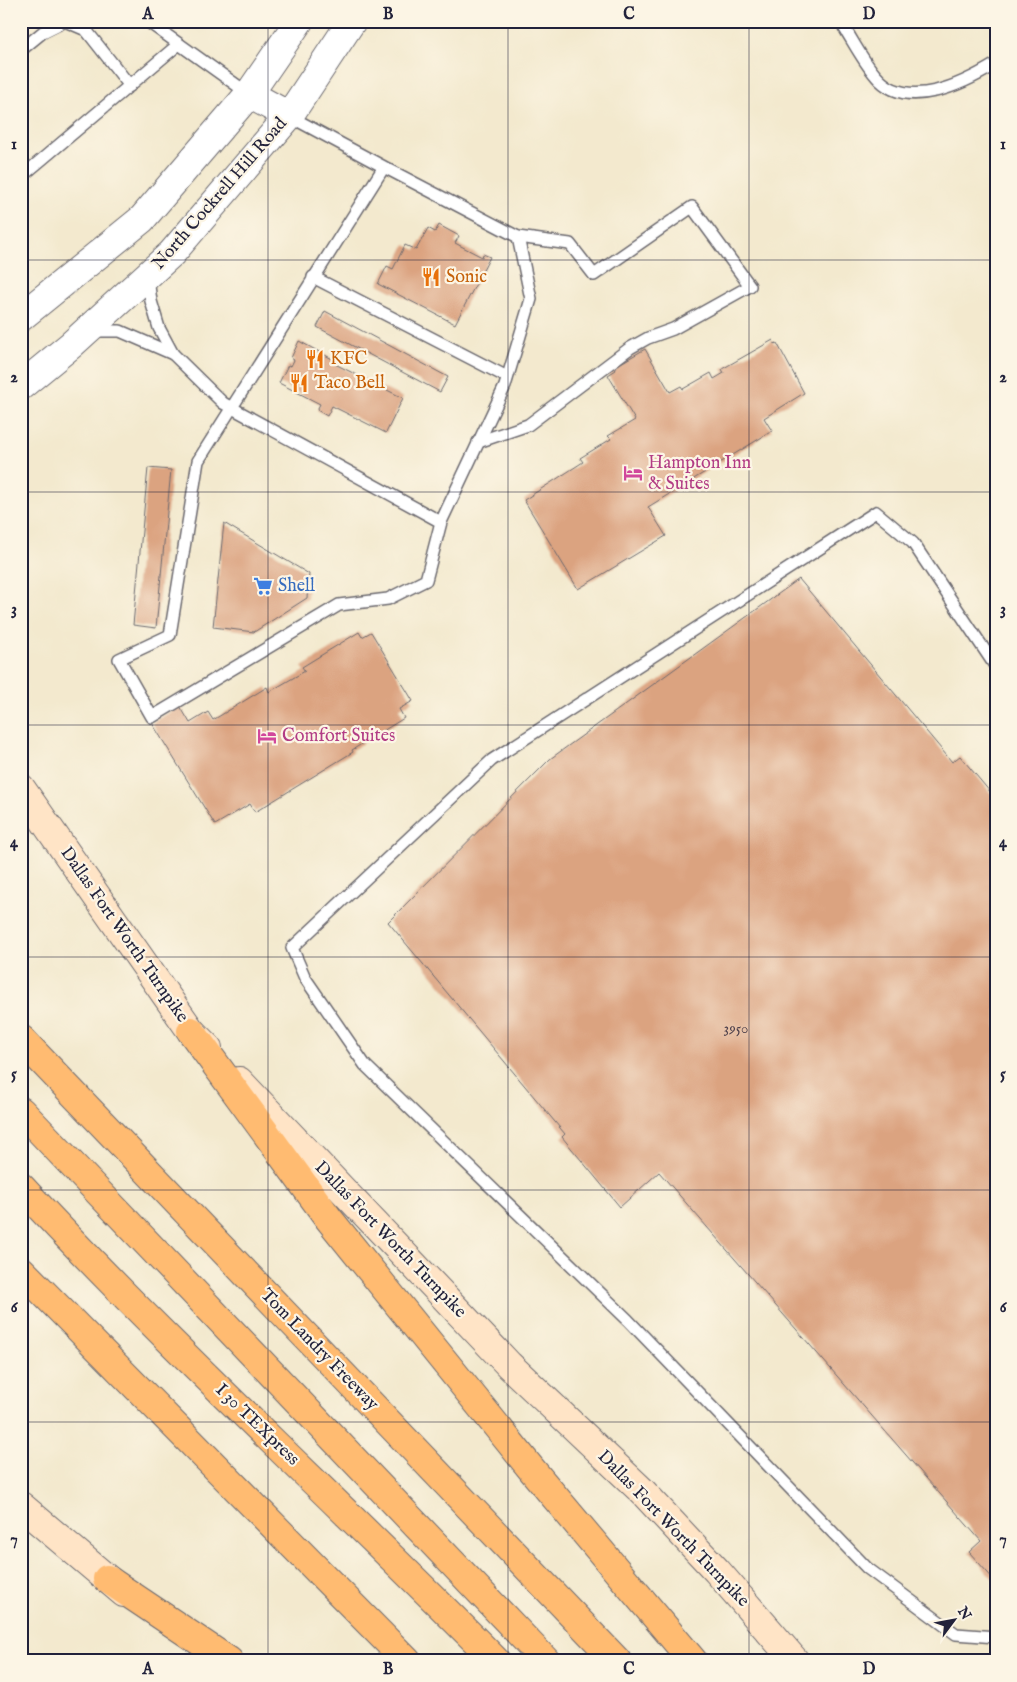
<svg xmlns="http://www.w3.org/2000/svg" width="1017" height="1682" font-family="'IM FELL English',serif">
<rect width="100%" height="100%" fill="#fcf5e5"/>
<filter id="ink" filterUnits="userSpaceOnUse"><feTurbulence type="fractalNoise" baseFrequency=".02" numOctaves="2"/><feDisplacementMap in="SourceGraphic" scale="10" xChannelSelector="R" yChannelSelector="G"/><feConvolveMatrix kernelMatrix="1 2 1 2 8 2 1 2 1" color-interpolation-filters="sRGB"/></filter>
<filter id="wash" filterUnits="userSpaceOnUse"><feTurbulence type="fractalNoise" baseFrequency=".0096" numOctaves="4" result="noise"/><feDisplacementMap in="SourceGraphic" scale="20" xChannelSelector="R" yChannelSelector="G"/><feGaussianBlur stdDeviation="1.12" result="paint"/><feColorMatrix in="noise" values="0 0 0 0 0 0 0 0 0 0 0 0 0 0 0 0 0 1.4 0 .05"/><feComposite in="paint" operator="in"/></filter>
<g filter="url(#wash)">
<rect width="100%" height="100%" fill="#f3e9ce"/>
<g id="blocks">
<g fill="#dba380">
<polygon points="21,95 27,103 21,108"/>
<polygon points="439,225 459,236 455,243 482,257 483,254 490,257 455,324 378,284 387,266 393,269 405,245 416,250 428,228 435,232"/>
<polygon points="325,311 448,377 440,392 317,327"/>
<polygon points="773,340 774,344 777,343 804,393 764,418 772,431 648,507 666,536 578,589 524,500 583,462 580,458 611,439 608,436 635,420 608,375 616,370 614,367 645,349 670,392 681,386 683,389 711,373 714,379 724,373 722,369"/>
<polygon points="299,341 336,361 335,364 403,398 386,433 332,406 327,416 317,410 320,404 279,383 288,365 291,366 294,360 291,358"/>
<polygon points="148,468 171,470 156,628 133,625"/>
<polygon points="224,523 309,574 307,598 254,632 213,627"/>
<polygon points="799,579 952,762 960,756 996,799 996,1582 969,1552 981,1541 659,1172 620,1207 562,1137 565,1134 388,922 550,759"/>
<polygon points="359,632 362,637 371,632 413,701 399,709 404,718 352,750 353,752 255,812 250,804 215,825 152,723 180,706 190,723 208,712 213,720 267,687 269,692 305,671 302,667"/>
</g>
</g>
</g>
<g filter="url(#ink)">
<use href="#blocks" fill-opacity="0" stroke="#6b686e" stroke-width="1"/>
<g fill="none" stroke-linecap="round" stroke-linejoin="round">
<g stroke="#6b686e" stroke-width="14">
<g id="service">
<polyline points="147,21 249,94"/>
<path d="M840,21C852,39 862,60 876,76C906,113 965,83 996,64"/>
<polyline points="21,50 43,32 65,21 86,30 130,86"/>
<polyline points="289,116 384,167 198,461 170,635 119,659 152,717 339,605 388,599 426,580 441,522 505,386 531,299 518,237 384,167"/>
<polyline points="21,177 179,44"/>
<polyline points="313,277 507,377"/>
<polyline points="148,279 151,301 159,328 173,354 223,403 441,522"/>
<polyline points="92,331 120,331 173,354"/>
<polyline points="478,442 528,425 630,348 648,338 673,329 750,286 692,207 594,275 570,244 518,237"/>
<polyline points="996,667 913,543 876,512 492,760 292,948 305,978 365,1065 628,1320 867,1568 956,1634 996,1637"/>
</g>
</g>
<g stroke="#6b686e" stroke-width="30">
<g id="tertiary">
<polyline points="249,94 289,116"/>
<polyline points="21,317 142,219 249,94 299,21"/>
<polyline points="21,386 71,345 172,253 289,116 352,21"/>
</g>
</g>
<g stroke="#6b686e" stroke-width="30">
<g id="secondary">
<polyline points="21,788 191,1031 208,1048"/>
<polyline points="239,1081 509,1365 642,1491 717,1571 795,1661"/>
<polyline points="21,1506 124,1593"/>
</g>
</g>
<g stroke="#6b686e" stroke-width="30">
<g id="motorway">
<polyline points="191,1031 329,1219 533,1471 693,1661"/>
<polyline points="21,1039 617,1661"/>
<polyline points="21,1111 546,1661"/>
<path d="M21,1187C173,1351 339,1502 496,1661"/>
<polyline points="21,1270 407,1661"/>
<polyline points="107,1579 229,1661"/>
</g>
</g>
<use href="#service" stroke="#fff" stroke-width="11"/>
<use href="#tertiary" stroke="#fff" stroke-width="28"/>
<use href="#secondary" stroke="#ffe4c6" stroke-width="28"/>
<use href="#motorway" stroke="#ffbb71" stroke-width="28"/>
</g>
</g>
<path fill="none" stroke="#22223b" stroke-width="1" stroke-opacity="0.55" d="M268,21V1661M508,21V1661M749,21V1661M21,260H996M21,492H996M21,725H996M21,957H996M21,1190H996M21,1422H996"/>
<defs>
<g id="restaurant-bare" transform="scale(1.5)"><path d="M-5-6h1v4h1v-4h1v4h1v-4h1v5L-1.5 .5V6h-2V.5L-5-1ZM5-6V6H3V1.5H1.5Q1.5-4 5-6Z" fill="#e8710a" stroke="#fcf5e5" stroke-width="2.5" paint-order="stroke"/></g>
<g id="hotel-bare" transform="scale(1.5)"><path d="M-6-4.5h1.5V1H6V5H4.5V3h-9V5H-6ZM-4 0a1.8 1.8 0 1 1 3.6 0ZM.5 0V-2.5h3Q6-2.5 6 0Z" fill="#d1479c" stroke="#fcf5e5" stroke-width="2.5" paint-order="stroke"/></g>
<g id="supermarket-bare" transform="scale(1.5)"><path d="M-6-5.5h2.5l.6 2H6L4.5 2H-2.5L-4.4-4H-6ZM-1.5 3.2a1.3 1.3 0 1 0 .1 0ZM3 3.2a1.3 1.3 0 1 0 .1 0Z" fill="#3f7fe0" stroke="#fcf5e5" stroke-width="2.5" paint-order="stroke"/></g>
</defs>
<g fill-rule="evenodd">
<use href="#restaurant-bare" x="431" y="277"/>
<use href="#restaurant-bare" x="315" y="359"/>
<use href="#restaurant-bare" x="299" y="383"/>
<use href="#hotel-bare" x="633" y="473"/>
<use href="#supermarket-bare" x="263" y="586"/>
<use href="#hotel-bare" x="267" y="736"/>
</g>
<g text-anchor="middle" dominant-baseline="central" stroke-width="4.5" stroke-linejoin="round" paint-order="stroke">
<g font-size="15" fill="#50424c">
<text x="736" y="1028">3950</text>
</g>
<g font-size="18" fill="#22223b" stroke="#fcf5e5">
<text transform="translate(220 194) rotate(-49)">North Cockrell Hill Road</text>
<text transform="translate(124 935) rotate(55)">Dallas Fort Worth Turnpike</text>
<text transform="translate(390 1240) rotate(46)">Dallas Fort Worth Turnpike</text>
<text transform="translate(319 1350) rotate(46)">Tom Landry Freeway</text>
<text transform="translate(257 1425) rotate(44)">I 30 TEXpress</text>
<text transform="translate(673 1529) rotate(46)">Dallas Fort Worth Turnpike</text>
</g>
<g font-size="18" fill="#c56008" stroke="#fcf5e5" text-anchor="start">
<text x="446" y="277">Sonic</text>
<text x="330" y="359">KFC</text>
<text x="314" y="383">Taco Bell</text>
</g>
<g font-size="18" fill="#b23c85" stroke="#fcf5e5" text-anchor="start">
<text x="648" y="463">Hampton Inn<tspan x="648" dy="21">&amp; Suites</tspan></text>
<text x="282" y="736">Comfort Suites</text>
</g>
<g font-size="18" fill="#366cbe" stroke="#fcf5e5" text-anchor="start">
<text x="278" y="586">Shell</text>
</g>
</g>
<rect width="1017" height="1682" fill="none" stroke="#fcf5e5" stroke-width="55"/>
<g transform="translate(954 1620) rotate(58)" stroke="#fcf5e5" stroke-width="4" paint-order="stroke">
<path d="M0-4L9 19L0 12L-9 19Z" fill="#22223b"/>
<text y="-8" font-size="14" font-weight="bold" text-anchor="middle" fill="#22223b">N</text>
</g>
<rect x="28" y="28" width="962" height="1626" fill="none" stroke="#22223b" stroke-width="2"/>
<g font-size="16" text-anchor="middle" font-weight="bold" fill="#22223b">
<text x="148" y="19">A</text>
<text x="388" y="19">B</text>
<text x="629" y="19">C</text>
<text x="869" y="19">D</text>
<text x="14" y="149">1</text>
<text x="1003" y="149">1</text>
<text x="14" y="382">2</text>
<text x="1003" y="382">2</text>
<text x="14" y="614">3</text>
<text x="1003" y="614">3</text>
<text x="14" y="847">4</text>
<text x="1003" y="847">4</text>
<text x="14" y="1079">5</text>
<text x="1003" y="1079">5</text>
<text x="14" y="1312">6</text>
<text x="1003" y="1312">6</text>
<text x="14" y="1544">7</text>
<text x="1003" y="1544">7</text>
<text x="148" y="1674">A</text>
<text x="388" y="1674">B</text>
<text x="629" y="1674">C</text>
<text x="869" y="1674">D</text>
</g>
</svg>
